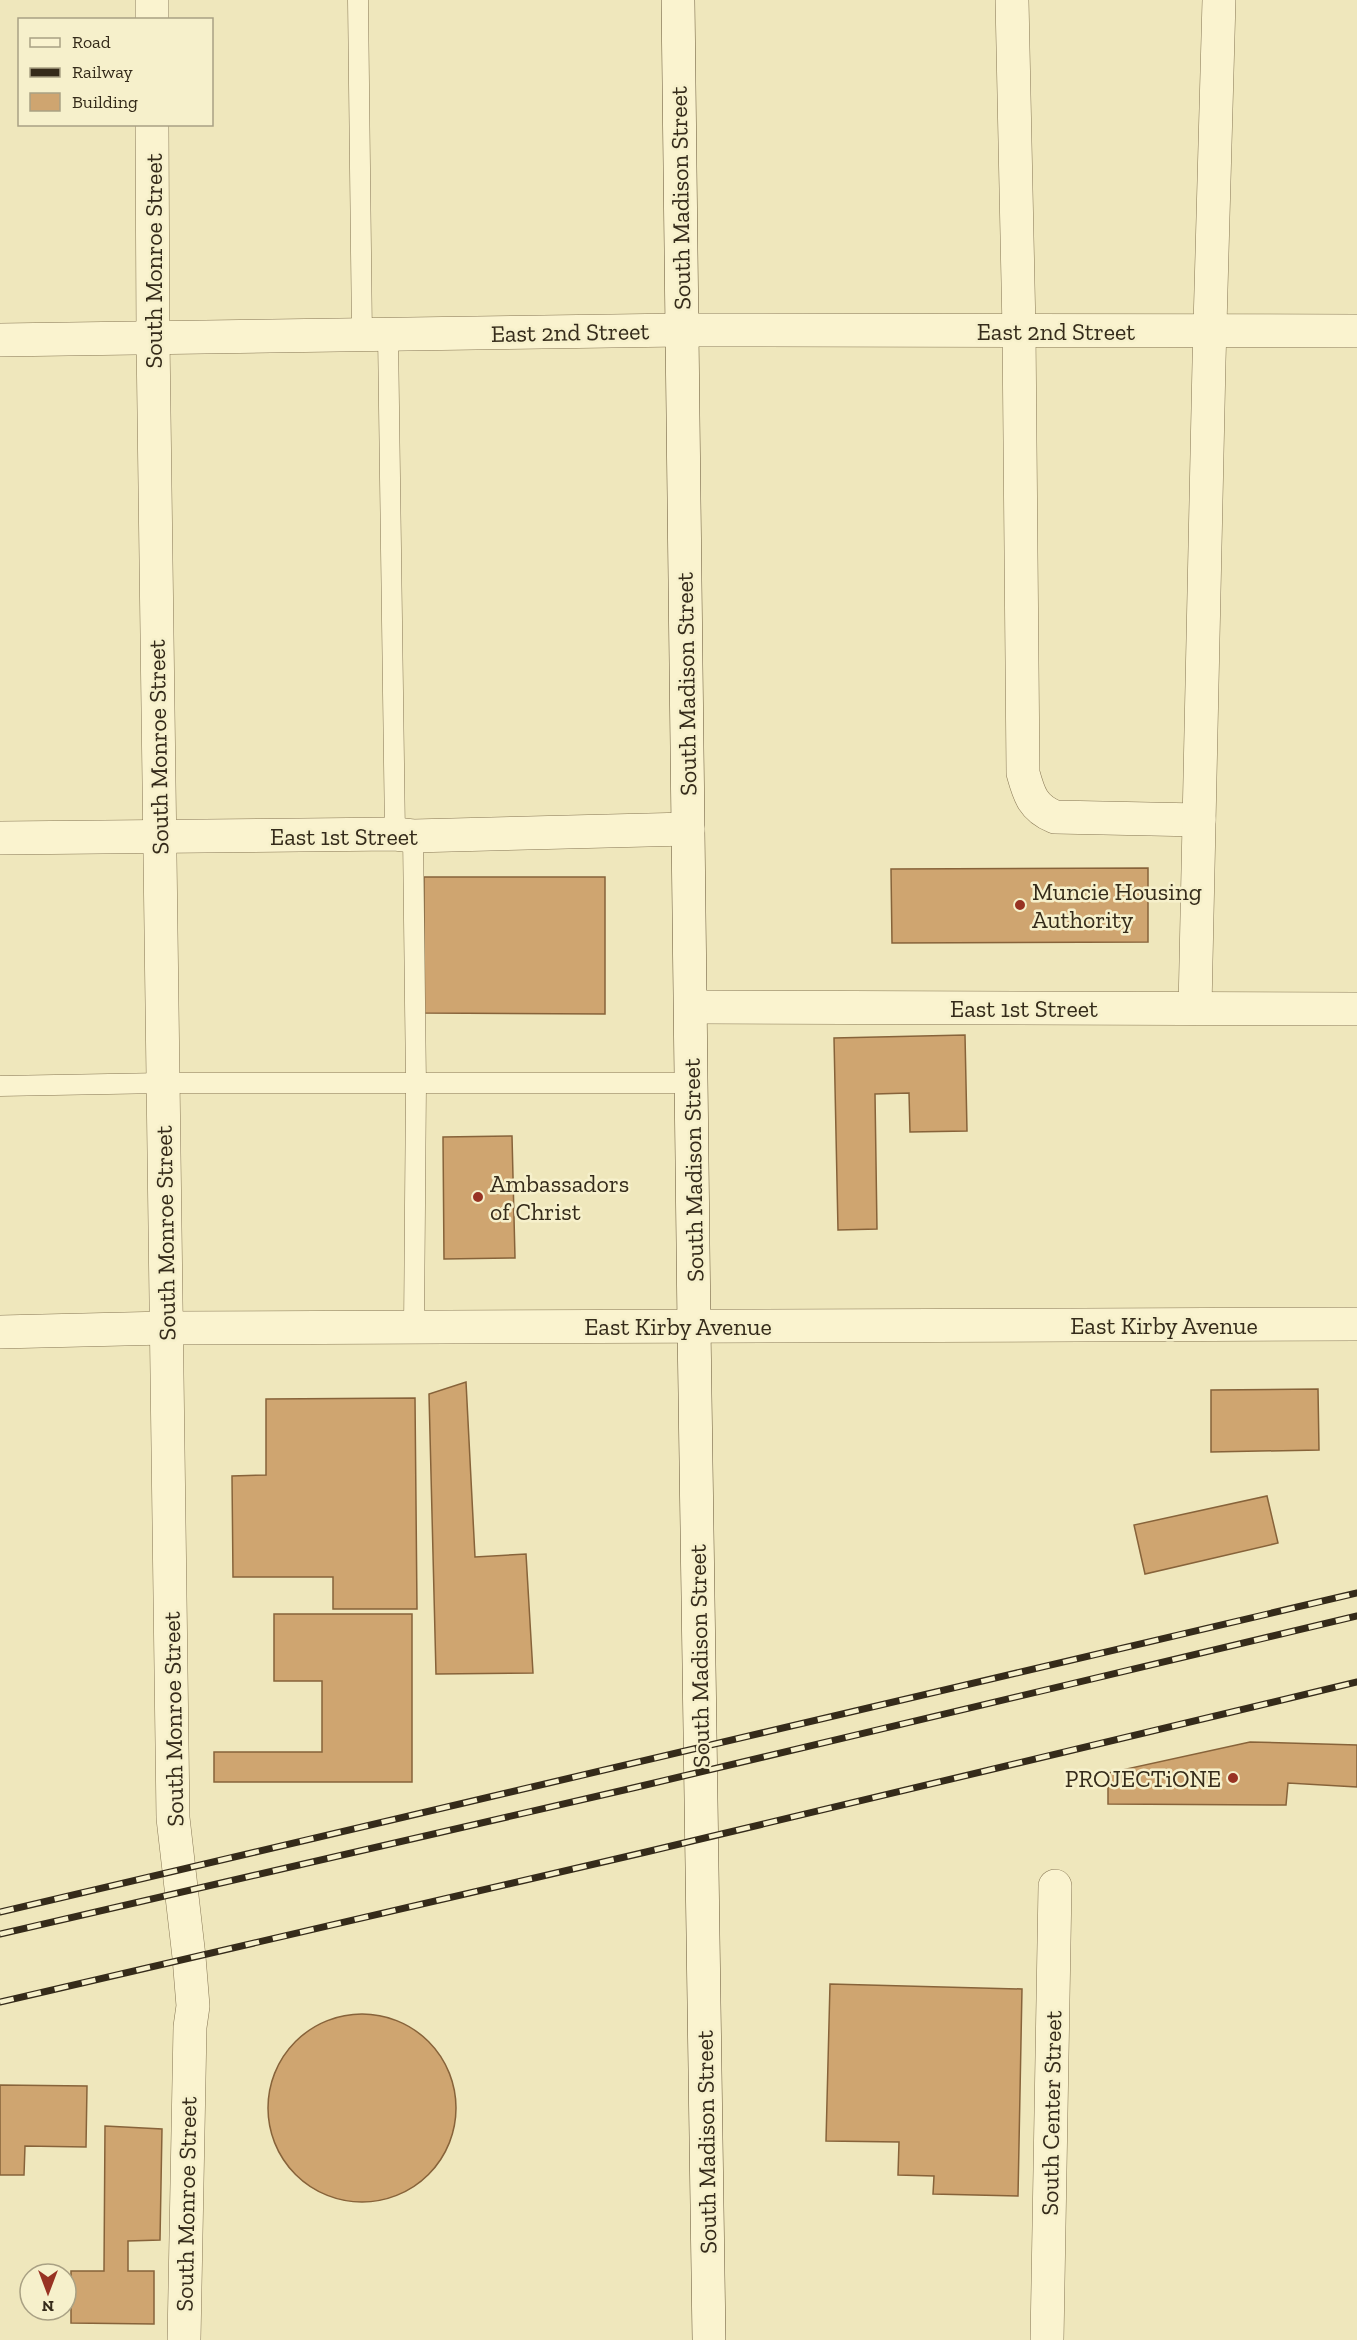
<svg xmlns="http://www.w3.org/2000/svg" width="1357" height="2340" font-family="'Zilla Slab',serif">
<rect width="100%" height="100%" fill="#efe7bc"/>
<g fill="#cfa570" stroke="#87633a" stroke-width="1.5">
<polygon points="1148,868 1148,942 892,943 891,869"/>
<polygon points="424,877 605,877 605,1014 424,1013"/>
<polygon points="965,1035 967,1131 910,1132 909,1093 875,1094 877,1229 838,1230 834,1038"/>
<polygon points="512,1136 515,1258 444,1259 443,1137"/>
<polygon points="466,1382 475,1557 526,1554 533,1673 436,1674 429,1394"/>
<polygon points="1318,1389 1319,1450 1211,1452 1211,1390"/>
<polygon points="415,1398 417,1609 333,1609 333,1577 233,1577 232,1476 266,1475 266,1399"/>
<polygon points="1267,1496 1278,1543 1145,1574 1134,1525"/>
<polygon points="274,1614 412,1614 412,1782 214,1782 214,1752 322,1752 322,1681 274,1681"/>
<polygon points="1250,1742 1357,1745 1357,1787 1288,1783 1286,1805 1108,1804 1108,1773"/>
<polygon points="830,1984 1022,1989 1018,2196 933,2194 934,2176 898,2175 899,2142 826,2141"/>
<circle cx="362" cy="2108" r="94"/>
<polygon points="0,2085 87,2086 86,2147 25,2146 24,2175 0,2175"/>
<polygon points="105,2126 162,2129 160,2240 128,2241 128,2271 154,2271 154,2324 71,2323 71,2271 104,2271"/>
</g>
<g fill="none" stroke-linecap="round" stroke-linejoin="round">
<g stroke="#877755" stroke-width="21">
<g id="service">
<polyline points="358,0 362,335"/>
<polyline points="388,335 395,834"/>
<polyline points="413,836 416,1084 414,1327"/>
<polyline points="0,1086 163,1083 692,1083"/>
</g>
</g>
<g stroke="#877755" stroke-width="34">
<g id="minor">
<polyline points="152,0 152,20"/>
<path d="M1012,0L1019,330L1023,773C1029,795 1033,808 1055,817L1199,820"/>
<polyline points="152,124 153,338 173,1818 189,1957 193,2006 190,2027 184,2340"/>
<polyline points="0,340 681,330 1357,331"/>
<polyline points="0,838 395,834 413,836 688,829"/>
<polyline points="691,1007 1357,1009"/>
<polyline points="1195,1008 1209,362 1219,0"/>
<polyline points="0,1332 166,1328 1357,1324"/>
<polyline points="1047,2340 1055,1886"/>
</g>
</g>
<g stroke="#685738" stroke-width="34">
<polyline id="secondary" points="678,0 694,1326 709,2340"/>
</g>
<use href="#service" stroke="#faf3cf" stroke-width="20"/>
<use href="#minor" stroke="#faf3cf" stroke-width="33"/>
<use href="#secondary" stroke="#faf3cf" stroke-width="33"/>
<g stroke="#352b1a" stroke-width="7">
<g id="rail">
<polyline points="0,1912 1357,1593"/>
<polyline points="0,1934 637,1787 1357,1616"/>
<polyline points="0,2002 646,1852 1357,1682"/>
</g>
</g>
<use href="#rail" stroke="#f6f0cb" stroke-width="4.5" stroke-dasharray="14" stroke-linecap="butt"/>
</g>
<g fill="#983323" stroke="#f6f0cb" stroke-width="2">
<circle cx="1020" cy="905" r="6"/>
<circle cx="478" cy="1197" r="6"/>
<circle cx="1233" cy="1778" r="6"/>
</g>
<g text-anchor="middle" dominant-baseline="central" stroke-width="5" stroke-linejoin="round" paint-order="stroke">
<g font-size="24" fill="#352b1a" stroke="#f6f0cb">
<text transform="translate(680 198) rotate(-91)">South Madison Street</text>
<text transform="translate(153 261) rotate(-90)">South Monroe Street</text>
<text x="1056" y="331">East 2nd Street</text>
<text transform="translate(570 332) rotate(-1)">East 2nd Street</text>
<text transform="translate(686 684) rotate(-91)">South Madison Street</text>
<text transform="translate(158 747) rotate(-91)">South Monroe Street</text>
<text x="344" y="836">East 1st Street</text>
<text x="1024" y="1008">East 1st Street</text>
<text transform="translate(693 1170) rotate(-91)">South Madison Street</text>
<text transform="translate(165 1233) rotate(-91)">South Monroe Street</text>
<text x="1164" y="1325">East Kirby Avenue</text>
<text x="678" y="1326">East Kirby Avenue</text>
<text transform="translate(699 1656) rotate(-91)">South Madison Street</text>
<text transform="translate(173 1719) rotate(-91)">South Monroe Street</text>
<text transform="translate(1051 2113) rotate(-89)">South Center Street</text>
<text transform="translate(706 2142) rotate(-91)">South Madison Street</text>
<text transform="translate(186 2204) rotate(-89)">South Monroe Street</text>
</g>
<g font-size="24" fill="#352b1a" stroke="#f6f0cb" text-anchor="start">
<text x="1032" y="891">Muncie Housing<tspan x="1032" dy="28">Authority</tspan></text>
<text x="490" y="1183">Ambassadors<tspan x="490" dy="28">of Christ</tspan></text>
<text x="1221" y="1778" text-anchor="end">PROJECTiONE</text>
</g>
</g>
<rect x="18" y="18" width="195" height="108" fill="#f6f0cb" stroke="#a9a184" stroke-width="1.5"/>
<rect x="30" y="38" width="30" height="9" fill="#faf3cf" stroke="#a9a184" stroke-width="1.5"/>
<text x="72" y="48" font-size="18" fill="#352b1a">Road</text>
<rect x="30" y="68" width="30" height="9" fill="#352b1a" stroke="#a9a184" stroke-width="1.5"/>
<text x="72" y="78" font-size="18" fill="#352b1a">Railway</text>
<rect x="30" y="93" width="30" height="18" fill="#cfa570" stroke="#a9a184" stroke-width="1.5"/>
<text x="72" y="108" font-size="18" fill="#352b1a">Building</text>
<g transform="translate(48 2292) rotate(180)"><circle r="28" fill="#f6f0cb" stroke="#a9a184" stroke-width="1.5"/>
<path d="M0-4.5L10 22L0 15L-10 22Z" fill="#983323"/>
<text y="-9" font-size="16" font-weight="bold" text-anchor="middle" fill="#352b1a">N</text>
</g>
</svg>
